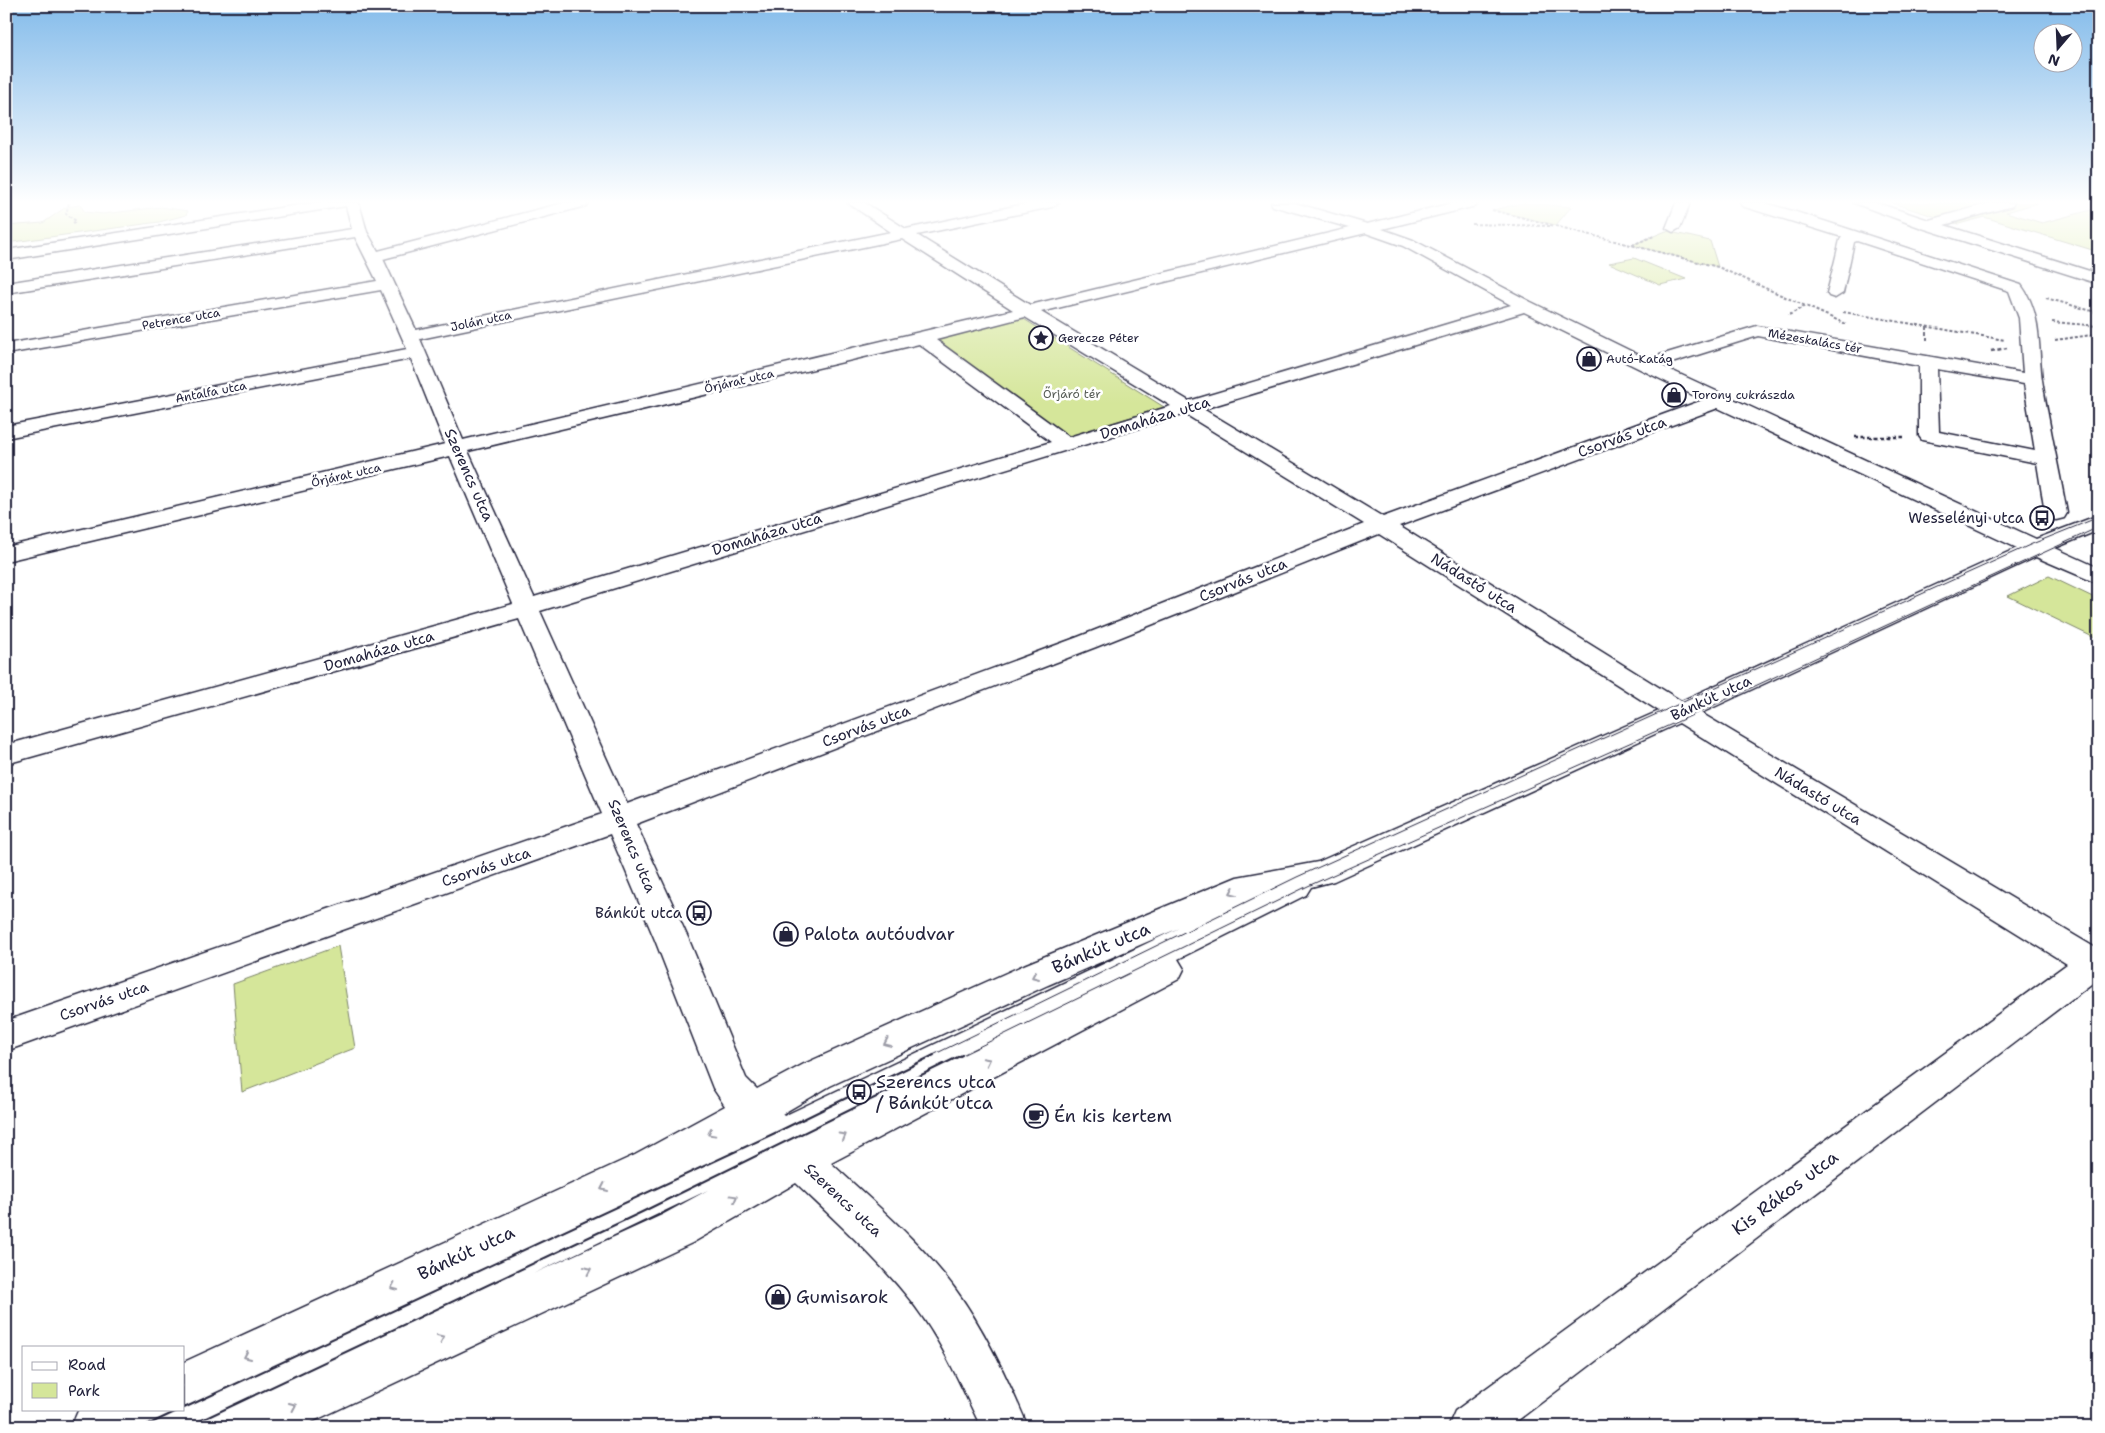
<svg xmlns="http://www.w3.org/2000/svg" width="2105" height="1433" font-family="'Shantell Sans',sans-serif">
<rect width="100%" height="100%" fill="#fff"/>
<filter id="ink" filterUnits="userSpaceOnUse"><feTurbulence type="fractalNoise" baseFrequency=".02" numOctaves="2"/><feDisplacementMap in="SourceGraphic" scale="10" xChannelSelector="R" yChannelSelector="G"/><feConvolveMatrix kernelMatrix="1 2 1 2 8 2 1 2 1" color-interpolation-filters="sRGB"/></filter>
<g filter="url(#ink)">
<g fill="#d5e69a" stroke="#7c846a">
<polygon points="1523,203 1571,207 1556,225 1493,210"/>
<polygon points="1892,203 2038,203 2006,212 2042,223 2099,208 2099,252 1984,217 1959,224"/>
<polygon points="80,205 85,212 103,214 161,207 188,211 186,215 159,222 6,243 6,226 43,223 66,207"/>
<polygon points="1666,231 1710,241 1718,267 1632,245"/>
<polygon points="1634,258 1686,279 1660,285 1609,263"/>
<polygon points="1019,316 1164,407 1067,437 930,339"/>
<polygon points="2049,576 2099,600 2099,640 2008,596"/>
<polygon points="338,946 355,1048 242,1092 233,984"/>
</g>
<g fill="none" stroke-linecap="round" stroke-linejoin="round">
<g stroke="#22223b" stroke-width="3">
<g id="minor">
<path d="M312,203H359L367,232L378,251L563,203H588L586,206L383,259L416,330L891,232L848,203H865L906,229L1029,203H1059L1052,207L917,235L1030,305L1350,228L1273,206L1271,203H1295L1367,224L1452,203H1478L1476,206L1382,229L1413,240L1531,302L1647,359L1757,326L2023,373L2019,318L2009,291L1857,241L1854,242L1843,293L1835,298L1829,296L1827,293L1840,240L1842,237L1742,206L1740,203H1765L1796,212L2021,285C2042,313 2038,347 2042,380C2049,425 2059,469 2067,513L2064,518L2056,520L2048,518L2045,513L2037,463L1922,440L1919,436V366L1758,336L1662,366L2036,539L2099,515V530L2055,548L2099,568V584L2036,557L1701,713L2094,947L2099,946V978L1509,1427H1448L1455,1411L2067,964L1679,723L1334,881L1311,887L1306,895L1178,959L1184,969L1179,979L831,1163C870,1199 911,1234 945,1276C978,1316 1008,1379 1028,1427H981C961,1386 943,1343 915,1306C880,1261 837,1222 796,1183L692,1243L301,1427H226L229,1420L214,1427H71L78,1411L80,1409H184V1362L635,1155L725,1106L713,1088L655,940L610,834L6,1051V1021L602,814L519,619L6,764V745L513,604L450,456L6,561V547L445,444L411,359L6,438V426L407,349L381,290L6,354V344L377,281L355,237L6,293V283L352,229L346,206L6,260V250ZM1366,233L1403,246L1511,305L1189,401L1041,312ZM902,239L1013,310L463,440L420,339ZM1524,312L1703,400L1383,517L1203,409ZM1025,317L1171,406L1069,437L936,340ZM919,344L1051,442L534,597L468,451ZM1937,369L2024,384L2035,451L1939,432ZM1718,408L2017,548L1681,701L1399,526ZM1185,414L1364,524L1078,637L627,804L540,611ZM1379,534L1659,711L1318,862L1237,877L1024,965L804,1064L757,1089L746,1078L689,940L636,824L1096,647ZM1179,928L784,1116L782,1114L830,1086L1048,985ZM708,1190L662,1215L533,1274Z"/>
<polygon points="1676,203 1690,203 1680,228 1673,232 1666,228"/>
<polygon points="1854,203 1877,203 1929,220 1990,203 2014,203 2012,206 1944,225 2099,274 2099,284 1922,228"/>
</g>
</g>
<g stroke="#22223b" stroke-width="2" stroke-dasharray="3 2" stroke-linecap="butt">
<polyline points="69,203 66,214 76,221 73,223"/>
<polyline points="1492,210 1718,267 1846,324"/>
<polyline points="1472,224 1551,226"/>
<polyline points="1632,245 1654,236"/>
<polyline points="2046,298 2099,313"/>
<polyline points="1843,312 2005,340"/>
<polyline points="1789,315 1805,306"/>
<polyline points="2052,322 2099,326"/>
<polyline points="1927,327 1927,341"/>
<polyline points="2055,340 2099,334"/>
</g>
<g stroke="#22223b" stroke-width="2.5" stroke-dasharray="4 2.5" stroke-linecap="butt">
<polyline points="1991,351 2007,348"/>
<polyline points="1855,437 1904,437"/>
</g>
<use href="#minor" fill="#fff" fill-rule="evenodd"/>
<g stroke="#22223b" stroke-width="1">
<polyline points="931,1056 1297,877 2032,544 2099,517"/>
<polyline points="960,1056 1308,886 1688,717 2099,527"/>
</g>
<g stroke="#22223b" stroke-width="2">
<polyline points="184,1408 775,1133 934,1055"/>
<polyline points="143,1427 181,1409"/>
<polyline points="187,1427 642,1212 962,1055"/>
</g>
</g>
<defs><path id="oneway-chevron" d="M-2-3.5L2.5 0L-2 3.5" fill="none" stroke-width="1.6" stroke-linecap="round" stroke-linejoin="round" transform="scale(1.25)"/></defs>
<g stroke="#9c9ca7">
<use href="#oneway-chevron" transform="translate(1233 892) rotate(157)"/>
<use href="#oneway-chevron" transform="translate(1035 976) rotate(156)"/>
<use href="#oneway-chevron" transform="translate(887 1043) rotate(156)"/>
<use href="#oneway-chevron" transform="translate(987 1061) rotate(-27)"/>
<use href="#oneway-chevron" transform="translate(711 1133) rotate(151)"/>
<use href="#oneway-chevron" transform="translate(843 1136) rotate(-30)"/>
<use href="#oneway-chevron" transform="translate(604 1188) rotate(155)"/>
<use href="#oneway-chevron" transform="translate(734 1198) rotate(-29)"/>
<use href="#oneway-chevron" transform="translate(588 1270) rotate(-25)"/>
<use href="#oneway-chevron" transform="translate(394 1287) rotate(155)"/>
<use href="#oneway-chevron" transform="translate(441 1338) rotate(-25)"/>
<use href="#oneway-chevron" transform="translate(247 1356) rotate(155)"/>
<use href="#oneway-chevron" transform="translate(293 1406) rotate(-25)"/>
</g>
</g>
<linearGradient id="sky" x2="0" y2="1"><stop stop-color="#83bbea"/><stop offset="0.5" stop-color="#fff"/><stop offset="1" stop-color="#fff" stop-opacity="0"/></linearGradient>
<rect width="2105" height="404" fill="url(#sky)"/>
<defs>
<g id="sight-ring" transform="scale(1.25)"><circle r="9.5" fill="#fff" stroke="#22223b" stroke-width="1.5"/><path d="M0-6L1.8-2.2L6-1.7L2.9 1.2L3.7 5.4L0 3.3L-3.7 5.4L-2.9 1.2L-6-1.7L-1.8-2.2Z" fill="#22223b"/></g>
<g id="shop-ring" transform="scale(1.25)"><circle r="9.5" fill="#fff" stroke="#22223b" stroke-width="1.5"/><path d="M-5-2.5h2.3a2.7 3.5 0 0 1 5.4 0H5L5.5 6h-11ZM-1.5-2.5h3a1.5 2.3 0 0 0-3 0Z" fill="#22223b"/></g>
<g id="bus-ring" transform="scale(1.25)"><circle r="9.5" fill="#fff" stroke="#22223b" stroke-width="1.5"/><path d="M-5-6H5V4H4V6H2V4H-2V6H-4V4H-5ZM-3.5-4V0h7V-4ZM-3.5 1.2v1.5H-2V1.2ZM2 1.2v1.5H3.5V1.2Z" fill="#22223b"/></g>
<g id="cafe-ring" transform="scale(1.25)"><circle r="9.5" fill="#fff" stroke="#22223b" stroke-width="1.5"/><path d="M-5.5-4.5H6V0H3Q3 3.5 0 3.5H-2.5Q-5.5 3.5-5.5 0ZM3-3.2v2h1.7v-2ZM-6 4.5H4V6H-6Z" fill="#22223b"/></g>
</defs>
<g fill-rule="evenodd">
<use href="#sight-ring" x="1041" y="338"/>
<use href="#shop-ring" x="1589" y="359"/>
<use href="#shop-ring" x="1674" y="395"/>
<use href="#bus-ring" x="2042" y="518"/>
<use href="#bus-ring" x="699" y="913"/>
<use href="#shop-ring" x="786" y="934"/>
<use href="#bus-ring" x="859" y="1092"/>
<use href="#cafe-ring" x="1036" y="1116"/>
<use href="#shop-ring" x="778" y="1297"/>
</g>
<g text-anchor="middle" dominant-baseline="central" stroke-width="5" stroke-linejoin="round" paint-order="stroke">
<g font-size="12" fill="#22223b" stroke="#fff">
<text transform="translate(181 319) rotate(-10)">Petrence utca</text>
<text transform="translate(481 321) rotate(-12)">Jolán utca</text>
<text transform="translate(1815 341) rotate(10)">Mézeskalács tér</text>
<text transform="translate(739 381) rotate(-13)">Őrjárat utca</text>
<text transform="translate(211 392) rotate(-11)">Antalfa utca</text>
<text transform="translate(346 475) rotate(-13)">Őrjárat utca</text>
</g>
<g font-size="12" fill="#22223b" stroke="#fff" text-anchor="start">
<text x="1058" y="338">Gerecze Péter</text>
<text x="1606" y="359">Autó-Katág</text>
<text x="1692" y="395">Torony cukrászda</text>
</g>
<g font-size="12" fill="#585d58" stroke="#fff">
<text x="1072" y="394">Őrjáró tér</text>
</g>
<g font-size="15" fill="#22223b" stroke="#fff">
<text transform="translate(1155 418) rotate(-17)">Domaháza utca</text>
<text transform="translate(1622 437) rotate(-20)">Csorvás utca</text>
<text transform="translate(469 475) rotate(66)">Szerencs utca</text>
<text transform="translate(767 534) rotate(-17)">Domaháza utca</text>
<text transform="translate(1243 580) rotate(-22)">Csorvás utca</text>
<text transform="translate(1474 583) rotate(32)">Nádastó utca</text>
<text transform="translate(379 651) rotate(-16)">Domaháza utca</text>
<text transform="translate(1711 698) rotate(-25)">Bánkút utca</text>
<text transform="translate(866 726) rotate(-21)">Csorvás utca</text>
<text transform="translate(1818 796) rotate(31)">Nádastó utca</text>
<text transform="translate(632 846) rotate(67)">Szerencs utca</text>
<text transform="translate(486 867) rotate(-19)">Csorvás utca</text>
<text transform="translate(104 1001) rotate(-19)">Csorvás utca</text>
<text transform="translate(843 1200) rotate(43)">Szerencs utca</text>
</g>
<g font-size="15" fill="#22223b" stroke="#fff" text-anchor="end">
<text x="2024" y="518">Wesselényi utca</text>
<text x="682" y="913">Bánkút utca</text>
</g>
<g font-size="18" fill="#22223b" stroke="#fff" text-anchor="start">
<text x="804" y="934">Palota autóudvar</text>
<text x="876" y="1082">Szerencs utca<tspan x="876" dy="21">/ Bánkút utca</tspan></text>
<text x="1054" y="1116">Én kis kertem</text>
<text x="796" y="1297">Gumisarok</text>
</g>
<g font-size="18" fill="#22223b" stroke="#fff">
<text transform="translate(1101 948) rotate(-23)">Bánkút utca</text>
<text transform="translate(1785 1193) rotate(-37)">Kis Rákos utca</text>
<text transform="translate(466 1253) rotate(-25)">Bánkút utca</text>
</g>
</g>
<rect width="2105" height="1433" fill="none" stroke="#fff" stroke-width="25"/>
<rect x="12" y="12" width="2080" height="1408" fill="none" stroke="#22223b" stroke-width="2" filter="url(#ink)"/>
<rect x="22" y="1346" width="162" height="65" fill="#ffffff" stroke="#a7a7b1"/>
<rect x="32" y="1362" width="25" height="8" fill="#ffffff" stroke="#a7a7b1"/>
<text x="68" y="1370" font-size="15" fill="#22223b">Road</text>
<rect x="32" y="1383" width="25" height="15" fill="#d5e69a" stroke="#a7a7b1"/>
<text x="68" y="1396" font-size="15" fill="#22223b">Park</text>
<g transform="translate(2058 48) rotate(199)"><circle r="24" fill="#ffffff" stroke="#a7a7b1"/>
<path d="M0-4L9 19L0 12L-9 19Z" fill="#22223b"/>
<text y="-8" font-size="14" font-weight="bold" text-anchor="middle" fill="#22223b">N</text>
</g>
</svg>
